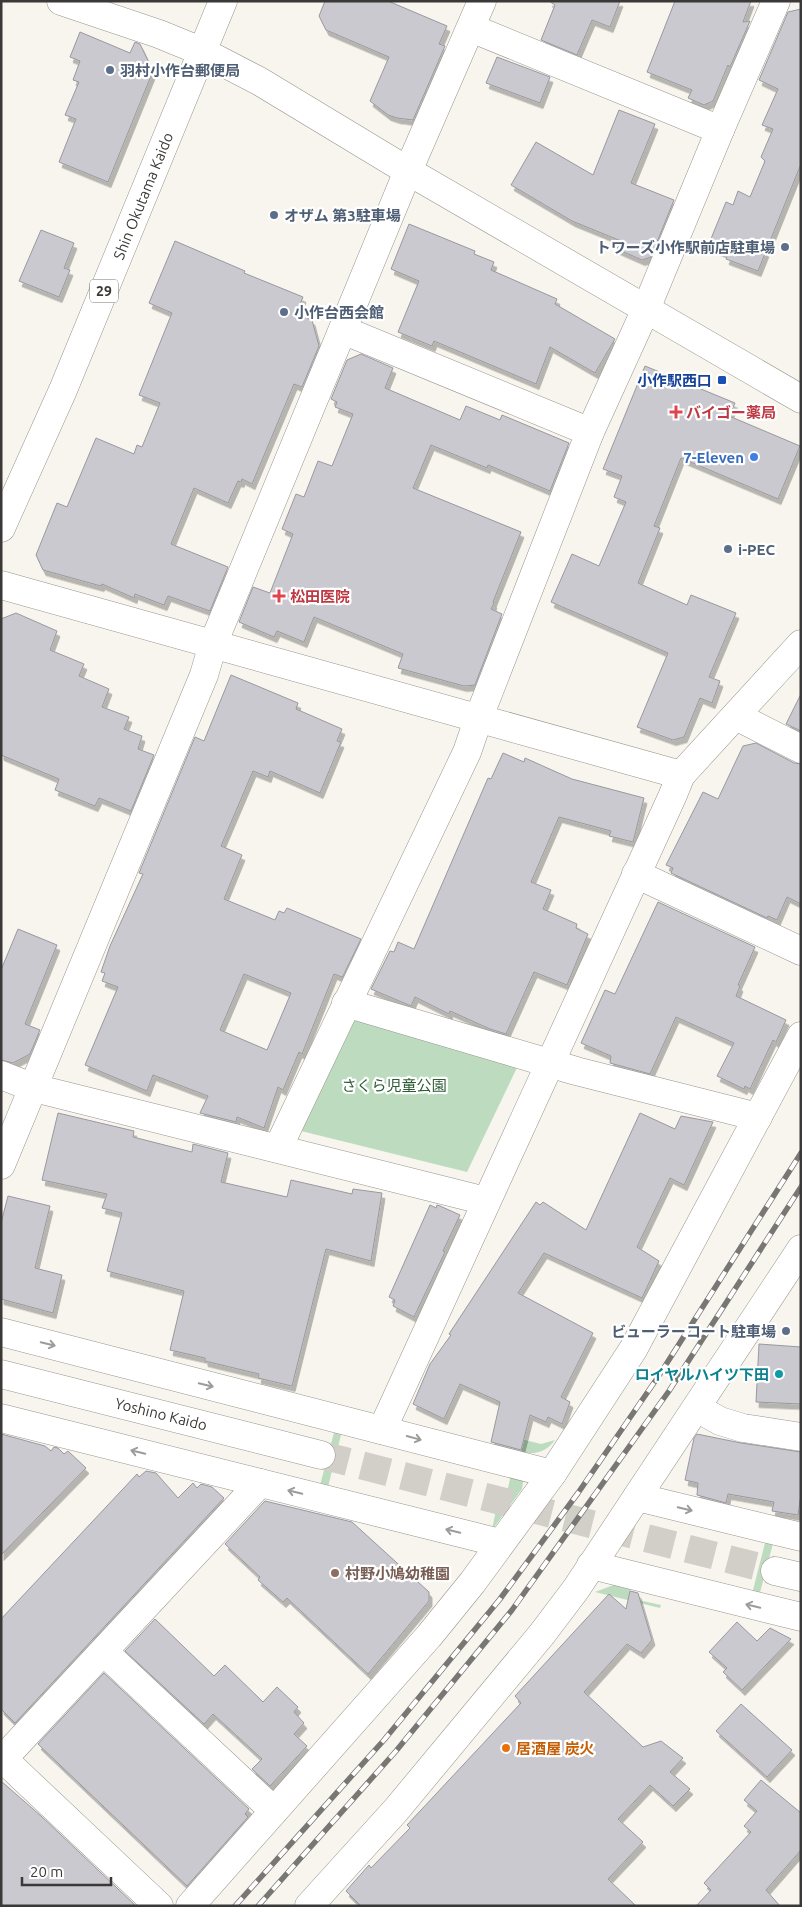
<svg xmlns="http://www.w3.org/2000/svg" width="802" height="1907" font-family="Ubuntu,'Noto Sans JP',sans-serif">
<defs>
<filter id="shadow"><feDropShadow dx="3" dy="5.5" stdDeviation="0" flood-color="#0004"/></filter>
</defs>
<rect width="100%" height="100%" fill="#f8f5ee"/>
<g fill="#bddcbf">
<polygon points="354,1003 524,1053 467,1172 289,1128"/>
<polygon points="336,1425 343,1427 327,1491 319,1489"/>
<path d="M493,1432L541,1444L555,1440C546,1452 536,1455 521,1452L524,1441Z"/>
<polygon points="512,1470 522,1476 523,1482 522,1489 492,1530 497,1505 504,1506"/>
<polygon points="767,1535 775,1536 758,1600 751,1598"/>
<polygon points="619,1583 631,1586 629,1598 661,1605 660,1608 595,1592"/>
</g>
<g fill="#cac9d0" stroke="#99989e" fill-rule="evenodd" filter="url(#shadow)">
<polygon points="325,1 388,1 447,26 439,44 445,46 413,120 397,118 388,115 370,101 389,57 326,30 319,16"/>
<polygon points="549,1 620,1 610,27 592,20 577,55 541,40 555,5"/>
<polygon points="675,1 751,1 743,22 750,21 730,67 728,65 713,101 704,105 688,98 692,90 647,72"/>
<polygon points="801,9 801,164 758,271 726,259 728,254 708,246 726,202 733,205 738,191 750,197 765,161 761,157 773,129 762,125 778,89 759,80 788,12"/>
<polygon points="80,32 130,53 135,42 140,44 153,71 108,182 59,162 76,119 65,115 79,82 73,80 80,61 70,57"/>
<polygon points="497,57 550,77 540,103 486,83"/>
<polygon points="619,110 655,124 631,183 674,200 651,257 642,260 617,249 621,241 572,221 511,185 536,142 593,175"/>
<polygon points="409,224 475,251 474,254 494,262 491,270 557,299 555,304 615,339 595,373 550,347 536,384 434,341 432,346 398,332 419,281 391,269"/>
<polygon points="41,230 74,243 64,268 70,270 59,297 19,281"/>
<polygon points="175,241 245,271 244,273 303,297 296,314 312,320 319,346 302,387 294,384 252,484 242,479 241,482 238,481 228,503 194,488 171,544 228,567 210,611 168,596 164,605 135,594 134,598 102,584 101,586 43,570 36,555 57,503 67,507 96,438 134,454 137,445 142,447 160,403 139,395 172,313 149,303"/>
<polygon points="361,354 393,368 385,388 460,420 466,406 500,420 502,415 569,443 550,491 488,465 487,468 431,445 413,488 521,532 493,602 494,603 491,609 502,614 475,685 464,686 398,668 403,654 314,617 304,642 277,631 274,637 239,622 253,587 270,593 293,534 282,529 296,494 304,497 318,461 332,466 353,414 335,407 337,402 331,399 347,360"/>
<polygon points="645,366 735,403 729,416 800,446 778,499 681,458 654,526 660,528 638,583 687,605 691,595 736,613 709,677 720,681 712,703 700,698 684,737 673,740 637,727 668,653 551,602 572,554 599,566 626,502 614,497 622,476 603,469"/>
<polygon points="16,613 57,631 50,650 84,664 79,676 109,689 102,707 129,717 124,729 142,736 138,749 154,755 131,811 99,798 95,806 55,790 59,779 1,755 1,619"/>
<path d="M231,675L298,703L296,709L342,729L337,741L341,742L320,793L270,771L268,777L253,771L221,846L242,855L224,899L275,920L279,911L284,913L287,908L361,939L343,976L342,977L334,974L302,1054L299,1052L283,1090L278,1087L264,1128L237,1117L236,1122L200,1113L208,1096L153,1075L147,1091L85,1065L118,987L102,981L105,973L101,972L110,946L143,874L139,873L195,737L204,741ZM244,974L291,993L267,1050L220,1030Z"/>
<polygon points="801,694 801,731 786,724"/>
<polygon points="756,743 794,763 801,764 801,904 787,897 777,920 768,916 767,918 671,873 673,868 666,865 703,792 718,799 743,746"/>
<polygon points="503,753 524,762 525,758 572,779 644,798 633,842 609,836 611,831 559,817 531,882 551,890 543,909 577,924 576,928 588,934 567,985 534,972 506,1034 490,1029 450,1011 449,1014 415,997 411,1006 371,989 390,951 394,952 398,942 414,949 488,778 491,779"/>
<polygon points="658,902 755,947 738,985 740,986 736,996 786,1020 776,1042 773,1040 750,1089 745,1086 744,1089 717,1076 734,1043 676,1017 650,1074 610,1063 611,1056 581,1043 605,990 615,994"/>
<polygon points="18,929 57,945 25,1024 40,1030 30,1054 13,1063 1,1060 1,970"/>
<polygon points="58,1113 134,1131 133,1137 192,1152 193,1144 228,1153 221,1182 287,1197 291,1180 352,1194 353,1189 382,1193 371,1261 326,1249 292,1386 258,1378 259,1374 205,1361 205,1358 170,1350 184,1291 107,1271 122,1213 102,1208 107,1194 42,1180"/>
<polygon points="640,1113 675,1129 681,1116 713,1122 684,1185 670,1178 637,1247 659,1261 642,1298 544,1253 518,1293 593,1333 561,1397 570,1402 562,1424 548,1417 546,1422 530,1415 521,1450 491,1442 500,1402 460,1384 444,1419 413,1404 430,1364 451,1335 449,1334 536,1202 540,1205 543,1202 586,1230"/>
<polygon points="8,1196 50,1206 35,1268 62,1275 53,1313 1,1299 1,1223"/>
<polygon points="430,1205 436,1208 437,1205 440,1206 460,1215 443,1251 445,1252 414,1317 393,1306 395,1300 389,1297"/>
<polygon points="759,1344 801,1347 801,1404 756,1402"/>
<polygon points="1,1434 45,1446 51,1451 54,1447 58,1448 64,1454 68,1451 86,1468 1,1555"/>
<polygon points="697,1434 741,1443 801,1452 801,1494 798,1515 772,1511 774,1502 728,1494 726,1503 697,1495 698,1483 685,1480 694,1438"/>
<polygon points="146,1471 156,1473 178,1498 193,1483 197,1488 201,1484 212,1487 224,1498 15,1723 1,1709 1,1619 137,1474 139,1477"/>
<polygon points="265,1501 352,1522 429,1592 429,1601 368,1674 287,1598 283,1602 258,1580 260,1577 225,1544"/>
<polygon points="630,1591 638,1593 652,1640 641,1653 627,1644 584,1692 643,1747 661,1741 683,1758 670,1772 690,1789 673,1806 650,1785 618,1819 643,1842 608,1879 636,1906 361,1906 346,1891 369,1865 371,1868 410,1828 407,1825 521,1703 515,1696 609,1594 626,1609"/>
<polygon points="155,1619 214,1676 225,1665 263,1702 277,1687 298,1707 294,1712 304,1723 294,1734 307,1746 270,1786 252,1769 262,1759 213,1714 204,1724 125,1651"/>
<polygon points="737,1622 757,1641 770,1628 791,1639 742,1690 723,1672 727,1668 709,1652"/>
<polygon points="104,1673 249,1809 245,1814 248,1817 187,1886 38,1744"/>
<polygon points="741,1704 792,1750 767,1777 716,1731"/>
<polygon points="761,1780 801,1813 801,1850 766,1890 780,1906 696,1906 711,1890 704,1883 751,1832 744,1826 757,1811 744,1800"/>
<polygon points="1,1781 41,1816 136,1906 1,1906"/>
</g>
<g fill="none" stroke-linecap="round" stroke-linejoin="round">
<polyline stroke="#d2cfc9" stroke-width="28" stroke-dasharray="28 14" stroke-linecap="butt" points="321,1455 775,1571"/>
<g stroke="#98958e" stroke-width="29">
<g id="minor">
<polyline points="471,28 720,130"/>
<polyline points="343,330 590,432"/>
<polyline points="1,585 681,775"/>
<polyline points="736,716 801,749"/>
<polyline points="636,874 801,951"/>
<polyline points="346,1003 576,1071 758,1117"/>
<polyline points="1,1075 34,1088 486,1201"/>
<polyline points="278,1148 467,752 479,717 590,432 646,309 720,130 776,1"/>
<polyline points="1,1165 204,675 213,644 408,171 482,1"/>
<polyline points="1,1332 552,1474"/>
<polyline points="697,1408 720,1421 743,1428 801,1437"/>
<polyline points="1,1418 500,1543"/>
<polyline points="382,1430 672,797 681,775 801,644"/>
<polyline points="637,1497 801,1537"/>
<polyline points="591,1565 801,1617"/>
<polyline points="104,1652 274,1811"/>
<polyline points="1,1757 159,1906"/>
<polyline points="1,1761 260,1483"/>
<polyline points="190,1906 429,1636 472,1583 552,1474 634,1348 801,1036"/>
<polyline points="309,1906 396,1810 542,1634 576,1589 801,1249"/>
</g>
</g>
<g stroke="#98958e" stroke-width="29">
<polyline id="tertiary" points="61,1 159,34 203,52 259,81 408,171 801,399"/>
</g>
<g stroke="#98958e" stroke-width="29">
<g id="secondary">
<polyline points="1,1374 321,1455"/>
<polyline points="775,1571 801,1577"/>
</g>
</g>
<g stroke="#98958e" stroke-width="29">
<polyline id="primary" points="1,528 63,390 223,1"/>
</g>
<use href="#minor" stroke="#fff" stroke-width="28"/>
<use href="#tertiary" stroke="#fff" stroke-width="28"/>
<use href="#secondary" stroke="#fff" stroke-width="28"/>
<use href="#primary" stroke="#fff" stroke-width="28"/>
<g stroke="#797773" stroke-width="5.5">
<g id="rail">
<polyline points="235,1906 384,1740 500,1599 578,1493 658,1377 801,1153"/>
<polyline points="258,1906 396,1751 512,1610 669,1391 801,1187"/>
</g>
</g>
<use href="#rail" stroke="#fff" stroke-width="4" stroke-dasharray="11" stroke-linecap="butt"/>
</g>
<defs><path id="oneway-shaft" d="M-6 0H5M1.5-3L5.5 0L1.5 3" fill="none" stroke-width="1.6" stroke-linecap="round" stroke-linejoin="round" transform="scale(1.25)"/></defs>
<g stroke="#9d9c9b">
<use href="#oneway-shaft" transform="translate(48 1344) rotate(14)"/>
<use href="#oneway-shaft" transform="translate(206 1385) rotate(14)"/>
<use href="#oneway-shaft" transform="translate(414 1438) rotate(15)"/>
<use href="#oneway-shaft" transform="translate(138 1452) rotate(-166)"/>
<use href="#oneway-shaft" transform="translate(295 1492) rotate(-166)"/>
<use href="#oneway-shaft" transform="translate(685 1509) rotate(14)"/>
<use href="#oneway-shaft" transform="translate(453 1531) rotate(-166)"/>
<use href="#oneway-shaft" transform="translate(753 1606) rotate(-166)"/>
</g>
<g fill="#5c6f8a" stroke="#fff" stroke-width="2">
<circle cx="110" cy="70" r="5"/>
<circle cx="274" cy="215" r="5"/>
<circle cx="785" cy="247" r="5"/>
<circle cx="284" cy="312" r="5"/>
<circle cx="728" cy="549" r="5"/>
<circle cx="786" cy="1331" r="5"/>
</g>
<rect fill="#1a4fb4" stroke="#fff" stroke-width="2" x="717" y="375" width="10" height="10" rx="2.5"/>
<g fill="#e0444e" stroke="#fff" stroke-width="2">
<path d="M673.5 404.5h5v5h5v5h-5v5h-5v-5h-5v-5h5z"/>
<path d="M276.5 588.5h5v5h5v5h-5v5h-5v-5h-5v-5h5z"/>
</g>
<circle fill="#3f7fe0" stroke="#fff" stroke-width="2" cx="754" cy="457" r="5"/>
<circle fill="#0f9aa8" stroke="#fff" stroke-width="2" cx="779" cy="1374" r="5"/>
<circle fill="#8d6e63" stroke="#fff" stroke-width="2" cx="335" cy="1573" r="5"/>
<circle fill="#e8710a" stroke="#fff" stroke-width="2" cx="506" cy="1748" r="5"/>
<g text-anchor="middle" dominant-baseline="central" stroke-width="4.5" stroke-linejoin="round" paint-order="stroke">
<rect fill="#fff" stroke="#767473" stroke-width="1" x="90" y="279.5" width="28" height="23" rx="4"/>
<g font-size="14" font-weight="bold" fill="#3b3937">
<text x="104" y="291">29</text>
</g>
<g font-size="15" font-weight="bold" fill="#4e5e75" stroke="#fff" text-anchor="start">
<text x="120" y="70">羽村小作台郵便局</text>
<text x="284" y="215">オザム 第3駐車場</text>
<text x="775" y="247" text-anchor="end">トワーズ小作駅前店駐車場</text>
<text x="294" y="312">小作台西会館</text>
<text x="738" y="549">i-PEC</text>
<text x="776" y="1331" text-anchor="end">ビューラーコート駐車場</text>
</g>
<g font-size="15" fill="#3b3937" stroke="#fff">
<text transform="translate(143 196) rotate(-68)">Shin Okutama Kaido</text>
<text transform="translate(161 1414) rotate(14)">Yoshino Kaido</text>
</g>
<g font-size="15" font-weight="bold" fill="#164399" stroke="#fff" text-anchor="end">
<text x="712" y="380">小作駅西口</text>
</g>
<g font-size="15" font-weight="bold" fill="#be3a42" stroke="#fff" text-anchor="start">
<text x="686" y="412">バイゴー薬局</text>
<text x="290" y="596">松田医院</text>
</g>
<g font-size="15" font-weight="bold" fill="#366cbe" stroke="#fff" text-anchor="end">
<text x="744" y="457">7-Eleven</text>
</g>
<g font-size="15" fill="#2b5c33" stroke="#fff">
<text x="394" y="1085">さくら児童公園</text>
</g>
<g font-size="15" font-weight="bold" fill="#0d838f" stroke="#fff" text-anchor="end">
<text x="769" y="1374">ロイヤルハイツ下田</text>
</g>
<g font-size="15" font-weight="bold" fill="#785e54" stroke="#fff" text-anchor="start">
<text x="345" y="1573">村野小鳩幼稚園</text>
</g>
<g font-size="15" font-weight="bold" fill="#c56008" stroke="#fff" text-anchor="start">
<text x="516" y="1748">居酒屋 炭火</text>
</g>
</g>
<rect width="802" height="1907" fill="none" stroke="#3b3937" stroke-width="5"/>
<path d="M22 1877v8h89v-8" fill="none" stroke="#3b3937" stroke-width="2.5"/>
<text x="30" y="1877" font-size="15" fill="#3b3937" stroke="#ffffff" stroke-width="4" paint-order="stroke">20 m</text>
</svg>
